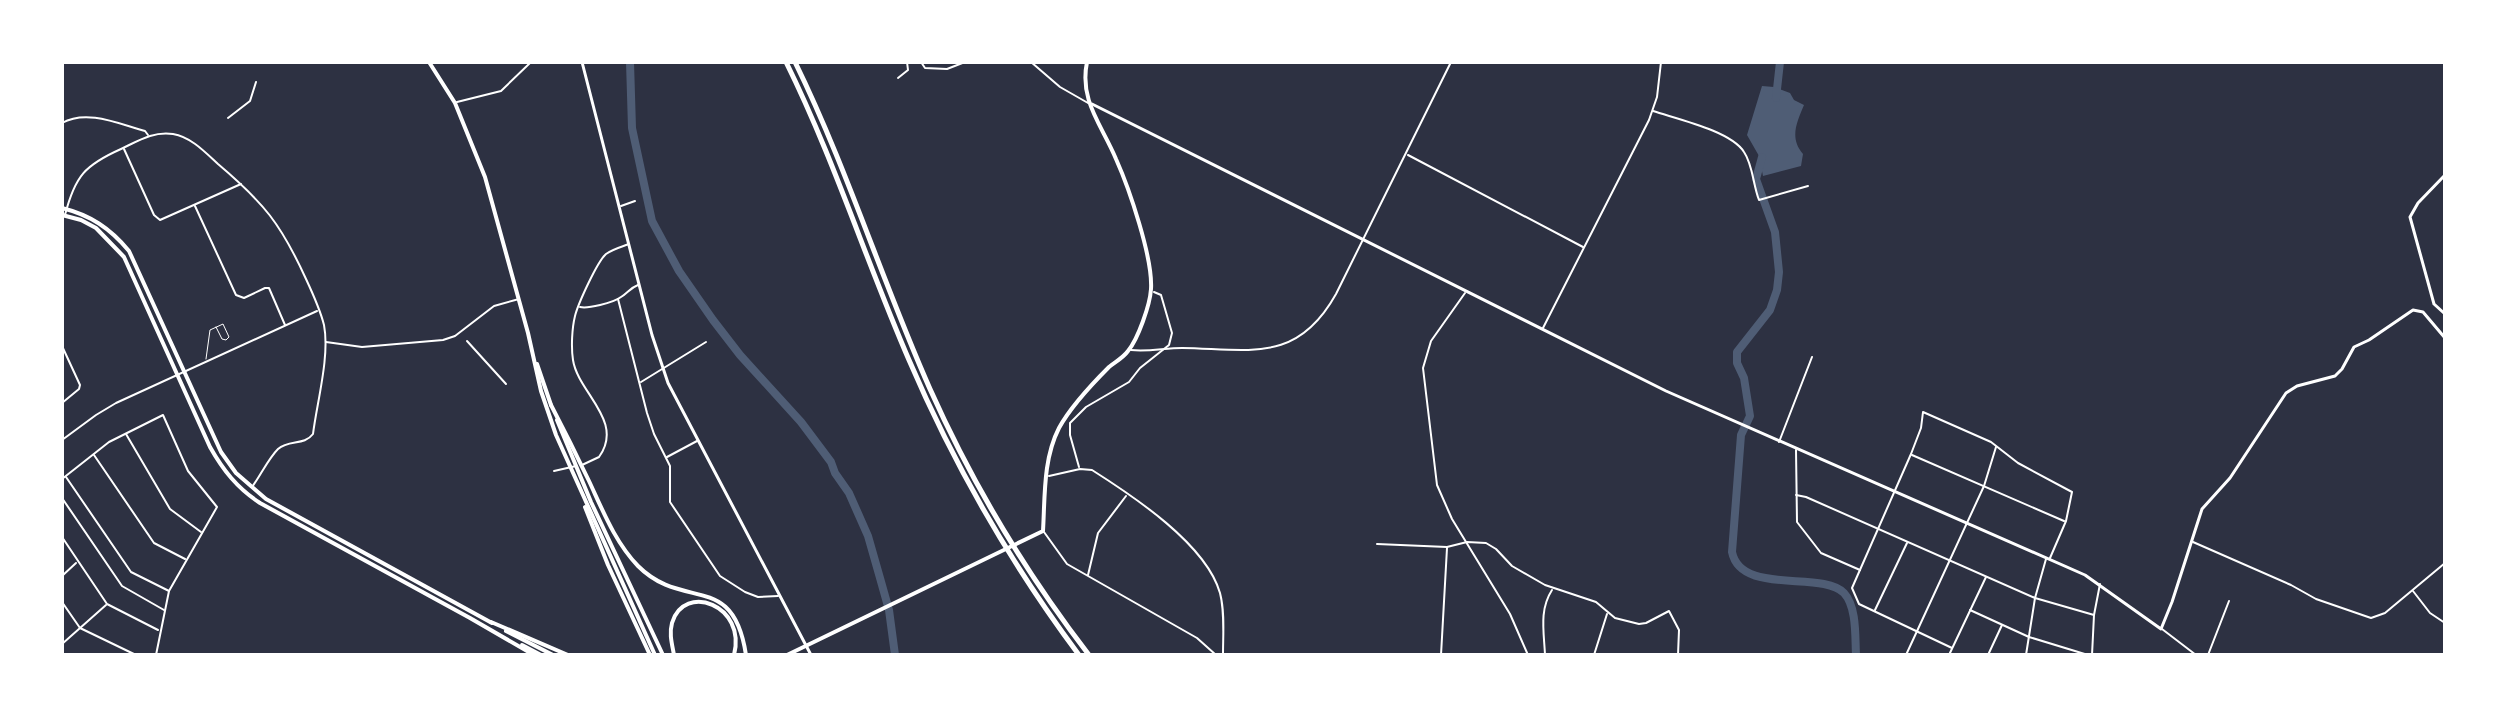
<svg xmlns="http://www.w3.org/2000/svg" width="2507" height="717" font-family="'Public Sans',sans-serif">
<rect width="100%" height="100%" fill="#2d3142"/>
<path fill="#4f5d75" d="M1762,86L1774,87L1790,93L1794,100L1804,105C1797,122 1789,138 1803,154L1801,166L1763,176L1759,156L1747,135Z"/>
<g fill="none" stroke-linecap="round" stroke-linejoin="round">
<g stroke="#4f5d75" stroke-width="8">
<polyline points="630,62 632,128 652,221 679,271 713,320 740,355 801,422 831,462 835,473 849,493 868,536 880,578 889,610 895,655"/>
<polyline points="1776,98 1780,62"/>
<path d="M1762,157L1756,179L1775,232L1779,272L1777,290L1770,310L1737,352V363L1744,378L1750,416L1741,435L1732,552C1741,596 1822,570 1844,593C1857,607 1855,637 1856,655"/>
</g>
<polyline stroke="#fff" stroke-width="1" points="206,359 210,330 223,324 229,337 226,340 222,339 216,327"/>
<g stroke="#fff" stroke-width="2">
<polyline points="921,62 925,68 947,69 965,62"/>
<polyline points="1031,62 1060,87 1088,103"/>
<polyline points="898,78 908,70 907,62"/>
<polyline points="457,102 501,91 531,62"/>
<path d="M1653,111C1677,119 1731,131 1744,152C1753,165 1753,185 1759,200L1808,186"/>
<polyline points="228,118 250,101 256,82"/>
<path d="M62,123C87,109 119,124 145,131L148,135"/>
<polyline points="124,149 154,215 160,220 241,184"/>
<polyline points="1408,155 1583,247"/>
<polyline points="195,206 236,295 244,298 265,288 269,288 285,325"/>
<polyline points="621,206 635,201"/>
<path d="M65,215C75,176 85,165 121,149C138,141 153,131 173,134C191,137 205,152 218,164C264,203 281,224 306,279C313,294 320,309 324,325C330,356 317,402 313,434C304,446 289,439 278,449C268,459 261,475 252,487"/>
<polyline points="1465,293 1431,341 1423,368 1437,485 1452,519 1510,614 1528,655"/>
<polyline points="618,299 647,413 654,434 670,466 670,502 720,576 745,592 758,597 778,596"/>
<path d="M580,307C587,309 613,303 621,297C628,293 630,288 638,285"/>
<polyline points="1543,328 1649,120 1657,97 1661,62"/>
<polyline points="467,341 506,384"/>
<polyline points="326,342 362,347 443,340 455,336 494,306 519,299"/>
<polyline points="62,346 80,385 79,389 62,403"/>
<path d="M1131,350C1148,352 1165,348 1182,348C1250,349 1297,364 1336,294L1451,62"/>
<polyline points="641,382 706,342"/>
<polyline points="126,434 170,509 201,532"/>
<polyline points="62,440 96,415 116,403 317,311"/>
<polyline points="1779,442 1812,357"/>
<polyline points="1796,450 1797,522 1821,553 1860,570"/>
<polyline points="94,455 154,543 185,559"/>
<polyline points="1912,455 2064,521"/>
<polyline points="667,457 697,441"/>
<path d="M582,465L599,457C625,421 578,393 573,360C571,347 572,328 575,316C578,304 597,262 606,254C613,249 621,247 629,244"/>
<polyline points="1079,467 1070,435 1070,423 1086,407 1129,382 1140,368 1169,345 1172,333 1161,295 1154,292"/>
<polyline points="554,471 576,466"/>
<path d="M1049,476L1080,469L1092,470C1133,496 1206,544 1220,593C1225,612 1223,635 1223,655"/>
<polyline points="66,477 131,572 169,591"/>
<polyline points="62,479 109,442 163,415 188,471 217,507 169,591 156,655"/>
<polyline points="1796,495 1806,497 2035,598 2094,615"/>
<polyline points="62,498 122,586 164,610"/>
<polyline points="1044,532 1067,564 1197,638 1216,655"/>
<polyline points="62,537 107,604 158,630"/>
<polyline points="2193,542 2291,585 2316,599 2371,618 2385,613 2445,563"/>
<polyline points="1377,544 1447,547 1467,542 1486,543 1496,549 1512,566 1545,585 1596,602 1615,618 1639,624 1646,623 1669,611 1679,630 1678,655"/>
<polyline points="1088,575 1098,533 1126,496"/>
<polyline points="62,576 76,563"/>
<polyline points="2413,591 2430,613 2445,623"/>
<polyline points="62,602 80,628 136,655"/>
<polyline points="1875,610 1907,543"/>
<polyline points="1970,610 2029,637 2088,655"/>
<polyline points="2162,629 2196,655"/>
<polyline points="62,644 106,605"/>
<polyline points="1952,648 1859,604 1852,588 1911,454 1921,428 1923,412 1991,442 2018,463 2072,492 2066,521 2050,558"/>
<polyline points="1441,655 1447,548"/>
<path d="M1545,655C1544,632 1539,610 1552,590"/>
<polyline points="1594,655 1607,614"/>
<polyline points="1906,655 1984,486 1996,447"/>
<polyline points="1949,655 1986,577"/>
<polyline points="1988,655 2002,625"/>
<polyline points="2026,655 2035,598 2046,559"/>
<polyline points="2092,655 2094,615 2100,584"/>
<polyline points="2208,655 2229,601"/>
</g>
<g stroke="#fff" stroke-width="3">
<polyline points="582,62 652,335 668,383 811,655"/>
<polyline points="1092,104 1666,391 2085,575 2161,629 2172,602 2202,509 2230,478 2286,393 2297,386 2335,376 2342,369 2354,347 2369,340 2413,310 2423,312 2445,338"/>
<polyline points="2445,175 2418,203 2410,217 2434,304 2445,314"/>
</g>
<g stroke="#fff" stroke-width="4">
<path d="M62,208C90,215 110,228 129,251L221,452L236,473L266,499L492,623"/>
<path d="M62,215L81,220L96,228L124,257L210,447C223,470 237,488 260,503L470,618L534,655"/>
<polyline points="506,631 553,655"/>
<polyline points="522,645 541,655"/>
<path d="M787,655L1043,531C1045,497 1043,459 1059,428C1071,406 1091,385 1109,367C1115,362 1123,358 1128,351C1138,339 1150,305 1151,289C1153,258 1129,188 1116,159C1102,125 1079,101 1087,62"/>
</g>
<g stroke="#fff" stroke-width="4">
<polyline points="429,62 455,103 485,177 528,333 541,391 556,435 655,655"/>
<polyline points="537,364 551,405"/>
<path d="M551,405C564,430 577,456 589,481C603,511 615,542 638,566C684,612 733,570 746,655"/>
<polyline points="557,420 591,502 663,655"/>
<polyline points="585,507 608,565 650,655"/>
<polyline points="491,622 568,655"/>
<path d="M674,655C672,644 669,634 672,623C684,582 747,605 734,655"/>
</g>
<g stroke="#fff" stroke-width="5">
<path d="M786,62C834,159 866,261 909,360C954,465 1011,564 1079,655"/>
<path d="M795,62C847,168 882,281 930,389C972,483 1026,573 1089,655"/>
</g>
</g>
<rect width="2507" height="717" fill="none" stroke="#ffffff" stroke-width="128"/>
</svg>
